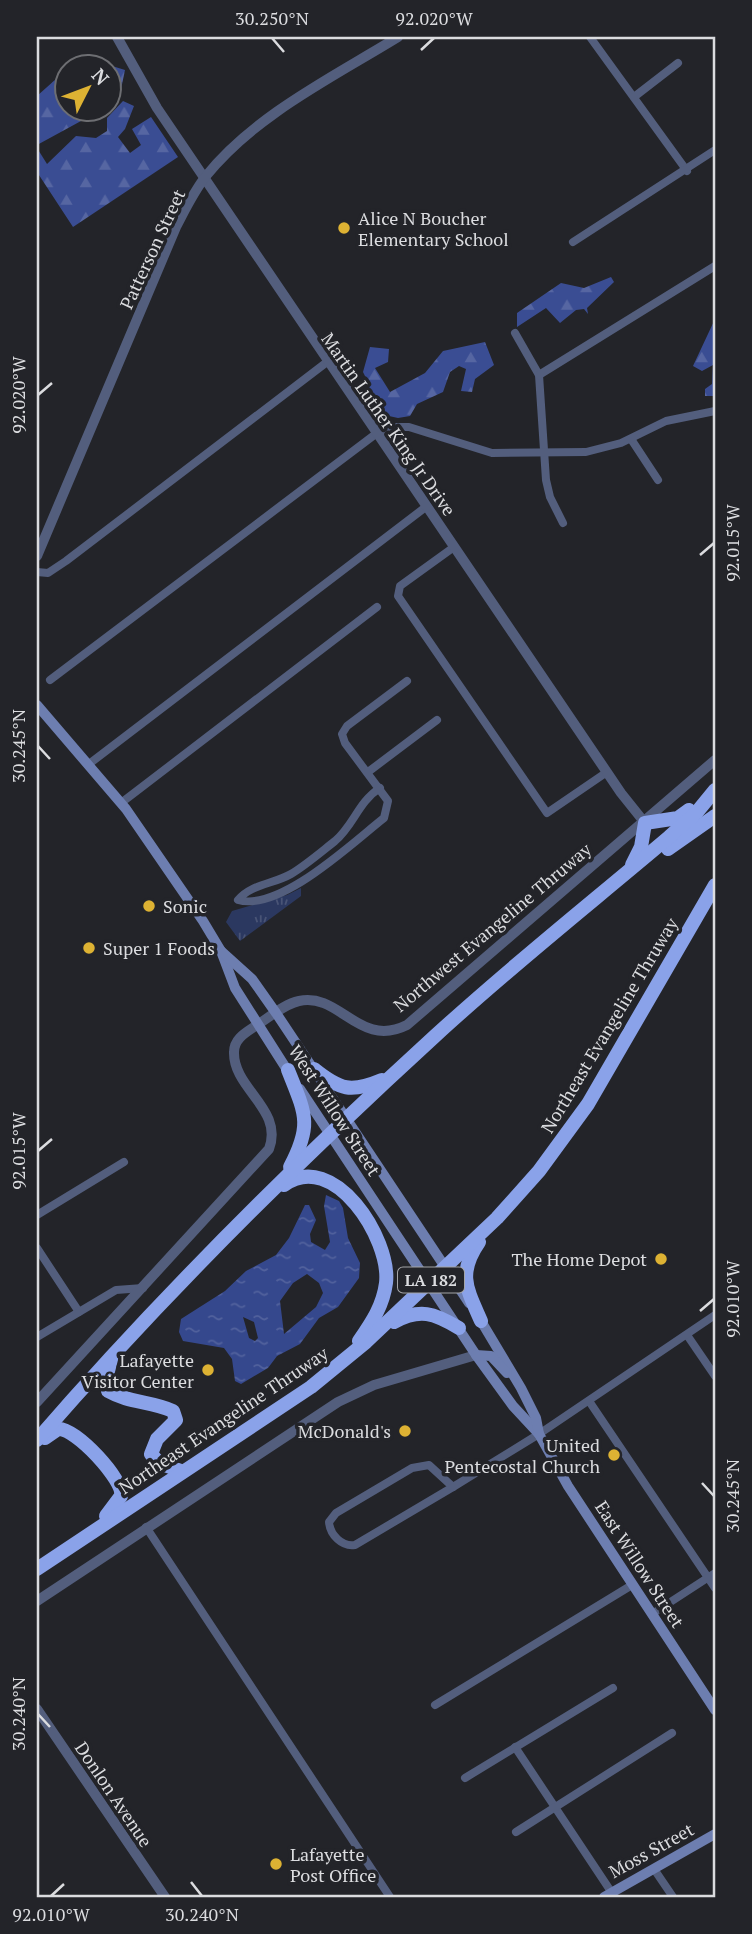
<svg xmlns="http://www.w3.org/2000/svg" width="752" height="1934" font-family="'PT Serif',serif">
<defs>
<pattern id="grass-tufts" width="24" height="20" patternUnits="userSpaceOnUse" patternTransform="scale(1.75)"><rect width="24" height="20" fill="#2b3860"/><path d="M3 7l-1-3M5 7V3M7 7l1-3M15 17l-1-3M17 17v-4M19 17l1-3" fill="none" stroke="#495476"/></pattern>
<pattern id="forest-firs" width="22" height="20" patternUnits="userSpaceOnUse" patternTransform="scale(1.75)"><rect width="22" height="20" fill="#3a4d93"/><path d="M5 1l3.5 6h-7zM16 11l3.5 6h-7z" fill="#5666a2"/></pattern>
<pattern id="water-ripples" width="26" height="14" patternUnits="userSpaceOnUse" patternTransform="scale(1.75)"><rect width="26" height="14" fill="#35488d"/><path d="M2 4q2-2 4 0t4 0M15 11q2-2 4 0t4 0" fill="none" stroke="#52629d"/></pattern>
</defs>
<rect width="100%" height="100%" fill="#232429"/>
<polygon fill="url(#grass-tufts)" points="301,888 301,896 240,941 226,922 232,911 287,895"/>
<g fill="url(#forest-firs)">
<polygon points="112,66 125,70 120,94 109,98 109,71"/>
<polygon points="65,71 66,108 89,109 81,121 37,145 37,96"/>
<polygon points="123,101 134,106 125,129 118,137 130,153 141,145 132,129 151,117 178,157 73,227 37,172 37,148 47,164 76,136 96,138 107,131 107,118"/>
<polygon points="611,277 614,282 587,308 588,314 584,309 576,310 560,323 546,308 517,327 517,313 561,283 584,288"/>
<polygon points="715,319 715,396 705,396 705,389 712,384 713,365 702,371 693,366"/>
<polygon points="485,342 494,365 475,379 472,392 461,391 466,369 459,366 450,372 443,392 417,404 410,416 398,418 380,414 363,387 367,380 363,372 370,347 389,349 388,362 375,368 390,392 425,373 443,351"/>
</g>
<path fill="url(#water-ripples)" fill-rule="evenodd" d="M326,1195L339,1201L343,1208L348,1238L360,1263L359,1278L338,1307L319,1318L300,1344L277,1356L268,1368L241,1384L235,1381L232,1359L224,1348L183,1341L179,1332L181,1319L225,1291L246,1271L276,1255L289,1238L305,1205H309L316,1220L310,1234L311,1242L325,1250L330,1242L324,1206ZM307,1274L319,1283L323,1293L316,1307L284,1334L280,1301L293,1283ZM243,1317L254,1322L258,1338L255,1341L249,1338Z"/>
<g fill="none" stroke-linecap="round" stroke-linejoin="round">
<g stroke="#535e7d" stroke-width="8">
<polyline points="590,37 687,171"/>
<polyline points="634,97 678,63"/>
<polyline points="573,242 715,150"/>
<polyline points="515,333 539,375 546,480 550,497 563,523"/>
<polyline points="539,375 715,266"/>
<polyline points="631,439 658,480"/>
<polyline points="454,547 400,586 398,596 547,813 607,772"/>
<polyline points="37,572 48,573 66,561 327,362"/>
<polyline points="50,680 377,433 393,427 409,427 492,453 586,452 621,443 666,421 715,411"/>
<polyline points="89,764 427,506"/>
<polyline points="368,772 437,720"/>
<path d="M380,788C358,802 354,825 335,841C321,852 306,865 291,874C274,884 251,884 238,900C280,912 352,843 384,818L388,801L345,743L342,734L347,726L407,681"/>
<polyline points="121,803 377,607"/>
<polyline points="37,1215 124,1162"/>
<polyline points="37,1248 79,1312"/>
<polyline points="687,1335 715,1376"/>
<polyline points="37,1337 116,1290 143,1288"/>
<polyline points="589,1401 715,1588"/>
<path d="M429,1465L453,1487L355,1545C342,1547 330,1535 329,1522L336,1513L412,1468Z"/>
<polyline points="453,1487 539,1434 715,1315"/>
<polyline points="146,1527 390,1897"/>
<polyline points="652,1614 715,1573"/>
<polyline points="435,1705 632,1585"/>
<polyline points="515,1747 612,1893"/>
<polyline points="465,1778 613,1688"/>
<polyline points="516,1832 672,1733"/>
<polyline points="654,1869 673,1897"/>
</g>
<g stroke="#535e7d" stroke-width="10">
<polyline points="117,37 157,108 621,793 645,823"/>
<path d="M37,556L176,227C185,210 194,191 206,176C255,115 333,77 398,37"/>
<path d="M37,1402L269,1149C284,1109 233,1089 234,1052C234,1038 247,1032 257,1025C270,1017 284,1004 299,1001C340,992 359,1049 407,1025L715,760"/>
<polyline points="37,1601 338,1402 374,1385 476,1355"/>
<polyline points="37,1709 165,1897"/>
</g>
<g stroke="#6d7eb0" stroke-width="10">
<polyline points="37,705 126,809 203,921 221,951 235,988 291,1076"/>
<polyline points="221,951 252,979 276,1013 469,1303"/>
<polyline points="300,1089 476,1355 513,1406 539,1434"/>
<polyline points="478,1316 521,1388 536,1418 539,1434 568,1486 715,1710"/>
<polyline points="476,1355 491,1356 507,1373"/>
<polyline points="604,1897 715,1834"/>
</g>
<g stroke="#8aa2e9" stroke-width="14">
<polyline points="668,849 715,816"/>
<polyline points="632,865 641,847 645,823 678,818 689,810"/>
<path d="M314,1069C340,1090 351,1093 382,1080"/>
<path d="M288,1070C305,1113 313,1124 290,1167"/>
<path d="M284,1185C334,1149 391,1239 386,1283C383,1306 372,1322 359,1341"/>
<path d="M479,1242C457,1274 467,1289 481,1321"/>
<path d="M394,1322C420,1308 434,1313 459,1328"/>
<path d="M111,1359L106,1379L108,1391C129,1403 151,1401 173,1411L176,1420L157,1439L151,1454L159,1463L181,1471"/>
<path d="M45,1438L58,1429C75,1427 125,1481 121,1496L106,1516"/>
<path d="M37,1440C161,1297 295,1164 435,1036C510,967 591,903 669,837L697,812L715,790"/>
<polyline points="37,1569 311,1387 366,1342 497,1218 539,1171 588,1104 715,885"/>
</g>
</g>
<path fill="none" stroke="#dbdcdf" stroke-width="2.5" d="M272,38L284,52M421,50L434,38M38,395L52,383M700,555L714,543M38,746L50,759M38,1151L52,1139M700,1311L714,1299M702,1483L714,1496M38,1714L50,1727M191,1882L202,1896M51,1896L64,1884"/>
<g fill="#ddb233" stroke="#232429" stroke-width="2.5">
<circle cx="344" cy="228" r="7"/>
<circle cx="149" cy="906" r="7"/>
<circle cx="89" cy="948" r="7"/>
<circle cx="661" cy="1259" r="7"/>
<circle cx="208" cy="1370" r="7"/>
<circle cx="405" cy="1431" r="7"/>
<circle cx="614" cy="1455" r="7"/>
<circle cx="276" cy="1864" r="7"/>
</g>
<g text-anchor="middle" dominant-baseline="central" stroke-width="7" stroke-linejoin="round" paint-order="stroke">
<rect fill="#232429" stroke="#a4a5a8" stroke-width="2" x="398" y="1267.5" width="66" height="25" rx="5"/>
<g font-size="16" font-weight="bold" fill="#dbdcdf">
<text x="431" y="1280">LA 182</text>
</g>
<g font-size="18" fill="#dbdcdf" stroke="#232429" text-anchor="start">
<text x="358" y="218">Alice N Boucher<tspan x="358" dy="21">Elementary School</tspan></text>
<text x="163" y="906">Sonic</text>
<text x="103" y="948">Super 1 Foods</text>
<text x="647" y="1259" text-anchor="end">The Home Depot</text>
<text x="194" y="1360" text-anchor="end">Lafayette<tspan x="194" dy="21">Visitor Center</tspan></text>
<text x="391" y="1431" text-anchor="end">McDonald's</text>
<text x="600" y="1445" text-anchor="end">United<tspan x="600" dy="21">Pentecostal Church</tspan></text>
<text x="290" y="1854">Lafayette<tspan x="290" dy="21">Post Office</tspan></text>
</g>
<g font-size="18" fill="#dbdcdf" stroke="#232429">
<text transform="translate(152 249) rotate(-65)">Patterson Street</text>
<text transform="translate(389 424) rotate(55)">Martin Luther King Jr Drive</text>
<text transform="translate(492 927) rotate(-40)">Northwest Evangeline Thruway</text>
<text transform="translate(609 1025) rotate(-59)">Northeast Evangeline Thruway</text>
<text transform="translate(335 1110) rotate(57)">West Willow Street</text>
<text transform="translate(223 1420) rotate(-34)">Northeast Evangeline Thruway</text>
<text transform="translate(640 1564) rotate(57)">East Willow Street</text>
<text transform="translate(114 1794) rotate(56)">Donlon Avenue</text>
<text transform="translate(651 1850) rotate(-29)">Moss Street</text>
</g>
</g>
<rect width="752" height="1934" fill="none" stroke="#232429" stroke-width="77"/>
<g transform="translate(88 88) rotate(48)"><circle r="33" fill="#232429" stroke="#6d6e72" stroke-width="2"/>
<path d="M0-5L12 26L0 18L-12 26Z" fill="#ddb233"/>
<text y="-10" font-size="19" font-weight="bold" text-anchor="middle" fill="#dbdcdf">N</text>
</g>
<rect x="38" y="38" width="676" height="1858" fill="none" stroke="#dbdcdf" stroke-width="2.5"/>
<g font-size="18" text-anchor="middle" fill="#dbdcdf">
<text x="272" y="25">30.250°N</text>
<text x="434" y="25">92.020°W</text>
<text transform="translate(19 395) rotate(-90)" y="6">92.020°W</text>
<text transform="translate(733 543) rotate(-90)" y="6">92.015°W</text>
<text transform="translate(19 746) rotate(-90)" y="6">30.245°N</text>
<text transform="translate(19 1151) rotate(-90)" y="6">92.015°W</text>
<text transform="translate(733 1299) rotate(-90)" y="6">92.010°W</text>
<text transform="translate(733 1496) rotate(-90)" y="6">30.245°N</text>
<text transform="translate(19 1714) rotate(-90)" y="6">30.240°N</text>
<text x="51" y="1921">92.010°W</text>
<text x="202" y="1921">30.240°N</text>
</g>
</svg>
